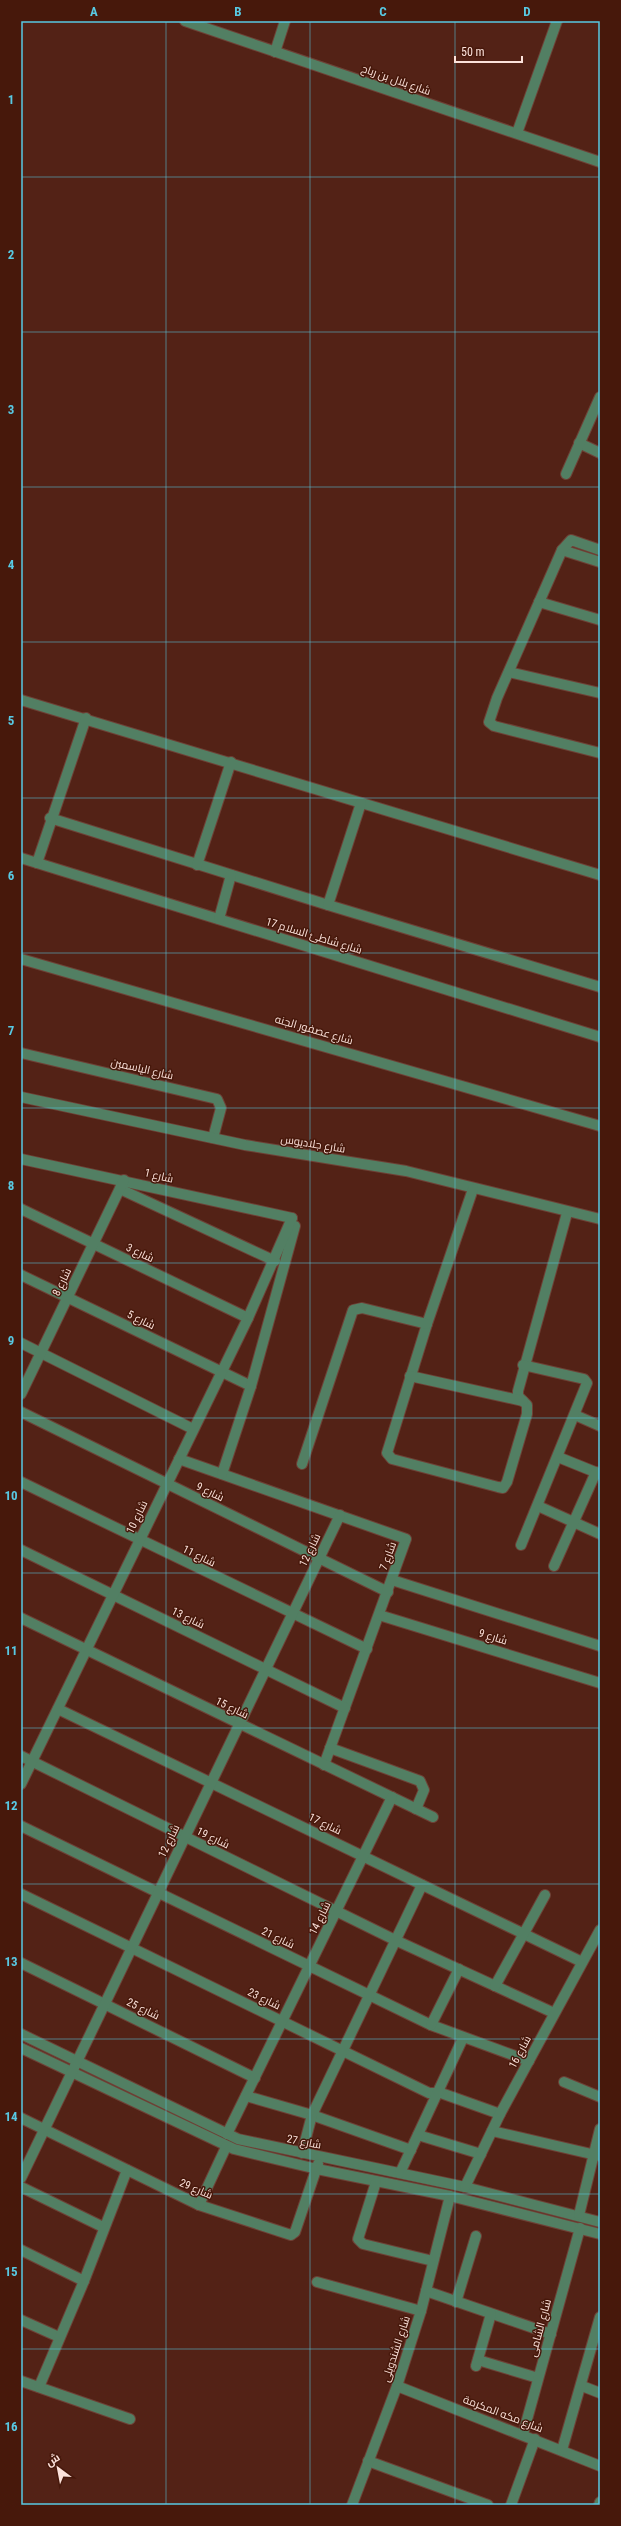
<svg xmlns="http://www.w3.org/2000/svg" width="621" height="2526" font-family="'Roboto Condensed',Cairo,sans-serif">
<rect width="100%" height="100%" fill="#532216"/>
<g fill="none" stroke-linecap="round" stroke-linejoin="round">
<g stroke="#6e4136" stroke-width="12">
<g id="minor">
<polyline points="185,21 600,162"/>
<polyline points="275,52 285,21"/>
<polyline points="517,133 557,21"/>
<polyline points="579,443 600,453"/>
<polyline points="566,474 600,397"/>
<polyline points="562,550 600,562"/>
<polyline points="600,550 571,540 562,550 497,698 489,722 494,726 600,753"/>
<polyline points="539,602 600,620"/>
<polyline points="509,672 600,693"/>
<polyline points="21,700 600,875"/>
<polyline points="50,818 328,905 600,987"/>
<polyline points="21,858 600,1037"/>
<polyline points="37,863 86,718"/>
<polyline points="197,865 231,762"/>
<polyline points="328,905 361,803"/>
<polyline points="219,919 231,875"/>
<polyline points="21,959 600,1126"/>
<polyline points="21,1053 217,1099 221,1108 213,1138"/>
<polyline points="21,1097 245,1145 406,1171 600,1219"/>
<polyline points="21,1159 292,1218"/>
<polyline points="120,1189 275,1261"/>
<polyline points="473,1189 427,1324 387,1453 392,1459 498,1487 503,1488 507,1482 527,1414 527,1405 518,1396 518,1391 567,1213"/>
<polyline points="21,1209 248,1318"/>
<polyline points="21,1275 251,1386"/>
<polyline points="21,1343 193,1429"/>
<polyline points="410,1376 523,1401"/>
<polyline points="21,1394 124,1180"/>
<polyline points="21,1412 388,1592"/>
<polyline points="575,1415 600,1426"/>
<polyline points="558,1457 600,1474"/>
<polyline points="179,1459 406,1539 324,1765"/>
<polyline points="302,1464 353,1310 362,1308 427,1324"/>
<polyline points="222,1474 251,1386 295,1226"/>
<polyline points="21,1482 367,1649"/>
<polyline points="538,1506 600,1534"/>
<polyline points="521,1545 587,1383 584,1379 523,1365"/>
<polyline points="21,1550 345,1708"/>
<polyline points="554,1566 596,1472"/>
<polyline points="392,1580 600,1646"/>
<polyline points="379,1615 600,1683"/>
<polyline points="21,1618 433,1817"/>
<polyline points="58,1709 582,1962"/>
<polyline points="330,1748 420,1781 424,1790 416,1809"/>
<polyline points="21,1756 395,1940 554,2013"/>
<polyline points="21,1784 248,1318 292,1218"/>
<polyline points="21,1826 431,2025 529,2061"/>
<polyline points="21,1894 429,2093 441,2093 500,2114"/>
<polyline points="21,1963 255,2078"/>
<polyline points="495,1986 545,1895"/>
<polyline points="431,2025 459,1969"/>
<polyline points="21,2034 238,2139 465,2187 600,2222"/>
<polyline points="21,2048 234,2149 317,2169 450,2196 600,2234"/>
<polyline points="564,2082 600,2097"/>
<polyline points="246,2096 312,2115 411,2150"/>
<polyline points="21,2118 199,2205 291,2235 295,2232 318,2164"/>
<polyline points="492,2131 600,2156"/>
<polyline points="227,2134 392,1797"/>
<polyline points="418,2135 481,2154"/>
<polyline points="302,2153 312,2115 422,1885"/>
<polyline points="400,2173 463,2038"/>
<polyline points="21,2178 340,1515"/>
<polyline points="376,2182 358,2239 363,2244 433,2261"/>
<polyline points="21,2187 103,2227"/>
<polyline points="465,2187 500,2114 600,1930"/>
<polyline points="199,2205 226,2147"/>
<polyline points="579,2215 600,2129"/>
<polyline points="21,2250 84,2281"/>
<polyline points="317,2282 421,2311"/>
<polyline points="426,2291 551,2334"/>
<polyline points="456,2302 476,2236"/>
<polyline points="21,2320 59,2337"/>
<polyline points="478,2360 538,2378"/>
<polyline points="476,2366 491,2314"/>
<polyline points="21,2381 130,2419"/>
<polyline points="397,2386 600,2466"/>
<polyline points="582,2386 600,2393"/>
<polyline points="39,2387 84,2281 127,2170"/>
<polyline points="523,2434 580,2228"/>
<polyline points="562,2450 600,2317"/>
<polyline points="368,2461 488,2505"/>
<polyline points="352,2505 397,2386 421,2311 450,2196"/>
<polyline points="511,2505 535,2439"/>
<polyline points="599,2505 600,2502"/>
</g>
</g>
<use href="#minor" stroke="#527f63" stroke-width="10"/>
</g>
<path fill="none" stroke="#58c9e3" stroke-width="1" stroke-opacity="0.55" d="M166,21V2505M310,21V2505M455,21V2505M21,177H600M21,332H600M21,487H600M21,642H600M21,798H600M21,953H600M21,1108H600M21,1263H600M21,1418H600M21,1573H600M21,1728H600M21,1884H600M21,2039H600M21,2194H600M21,2349H600"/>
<g text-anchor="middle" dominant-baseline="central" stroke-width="3" stroke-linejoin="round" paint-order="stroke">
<g font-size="11" fill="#fce2db" stroke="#47180b">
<text transform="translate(396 80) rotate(19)">شارع بلال بن رباح</text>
<text transform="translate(314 936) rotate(17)">شارع شاطئ السلام 17</text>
<text transform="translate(314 1030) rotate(16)">شارع عصفور الجنه</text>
<text transform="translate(142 1069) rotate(13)">شارع الياسمين</text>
<text transform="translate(313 1144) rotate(9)">شارع جلاديوس</text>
<text transform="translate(159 1176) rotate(13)">شارع 1</text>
<text transform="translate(140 1253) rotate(25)">شارع 3</text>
<text transform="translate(62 1282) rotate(-64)">شارع 8</text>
<text transform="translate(141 1320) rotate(26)">شارع 5</text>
<text transform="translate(210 1492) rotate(26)">شارع 9</text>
<text transform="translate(137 1517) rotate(-64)">شارع 10</text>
<text transform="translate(310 1550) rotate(-64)">شارع 12</text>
<text transform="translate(199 1556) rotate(26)">شارع 11</text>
<text transform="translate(388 1556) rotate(-70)">شارع 7</text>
<text transform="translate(188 1618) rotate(26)">شارع 13</text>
<text transform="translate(493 1637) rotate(17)">شارع 9</text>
<text transform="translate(232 1708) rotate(26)">شارع 15</text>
<text transform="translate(325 1824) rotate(26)">شارع 17</text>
<text transform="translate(213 1838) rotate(26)">شارع 19</text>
<text transform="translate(169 1841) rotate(-64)">شارع 12</text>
<text transform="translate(320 1918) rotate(-64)">شارع 14</text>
<text transform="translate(278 1938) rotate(26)">شارع 21</text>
<text transform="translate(264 1999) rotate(26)">شارع 23</text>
<text transform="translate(143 2009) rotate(26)">شارع 25</text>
<text transform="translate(520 2052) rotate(-62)">شارع 16</text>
<text transform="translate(304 2142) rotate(11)">شارع 27</text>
<text transform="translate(196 2189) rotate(23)">شارع 29</text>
<text transform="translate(540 2328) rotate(-75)">شارع الشامى</text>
<text transform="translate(396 2349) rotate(-72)">شارع الشندويلى</text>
<text transform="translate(503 2414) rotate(21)">شارع مكه المكرمة</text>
</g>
</g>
<rect width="621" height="2526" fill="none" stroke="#47180b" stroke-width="44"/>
<g transform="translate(58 2468) rotate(328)" stroke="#47180b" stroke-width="3" paint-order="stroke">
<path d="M0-3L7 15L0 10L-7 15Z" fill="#fce2db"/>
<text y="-6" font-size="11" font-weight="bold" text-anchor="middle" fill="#fce2db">ش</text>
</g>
<path d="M455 56v6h67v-6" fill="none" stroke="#fce2db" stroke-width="2"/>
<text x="461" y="56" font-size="12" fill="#fce2db" stroke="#47180b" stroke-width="3" paint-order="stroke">50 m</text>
<rect x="22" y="22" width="577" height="2482" fill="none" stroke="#58c9e3" stroke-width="1.5"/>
<g font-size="13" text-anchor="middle" font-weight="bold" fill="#58c9e3">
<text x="94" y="16">A</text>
<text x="238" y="16">B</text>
<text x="383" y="16">C</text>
<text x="527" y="16">D</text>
<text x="11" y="104">1</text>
<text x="11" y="259">2</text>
<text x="11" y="414">3</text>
<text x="11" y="569">4</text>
<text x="11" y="725">5</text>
<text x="11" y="880">6</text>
<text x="11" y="1035">7</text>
<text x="11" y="1190">8</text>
<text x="11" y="1345">9</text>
<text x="11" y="1500">10</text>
<text x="11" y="1655">11</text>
<text x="11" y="1810">12</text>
<text x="11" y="1966">13</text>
<text x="11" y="2121">14</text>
<text x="11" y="2276">15</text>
<text x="11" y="2431">16</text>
</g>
</svg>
